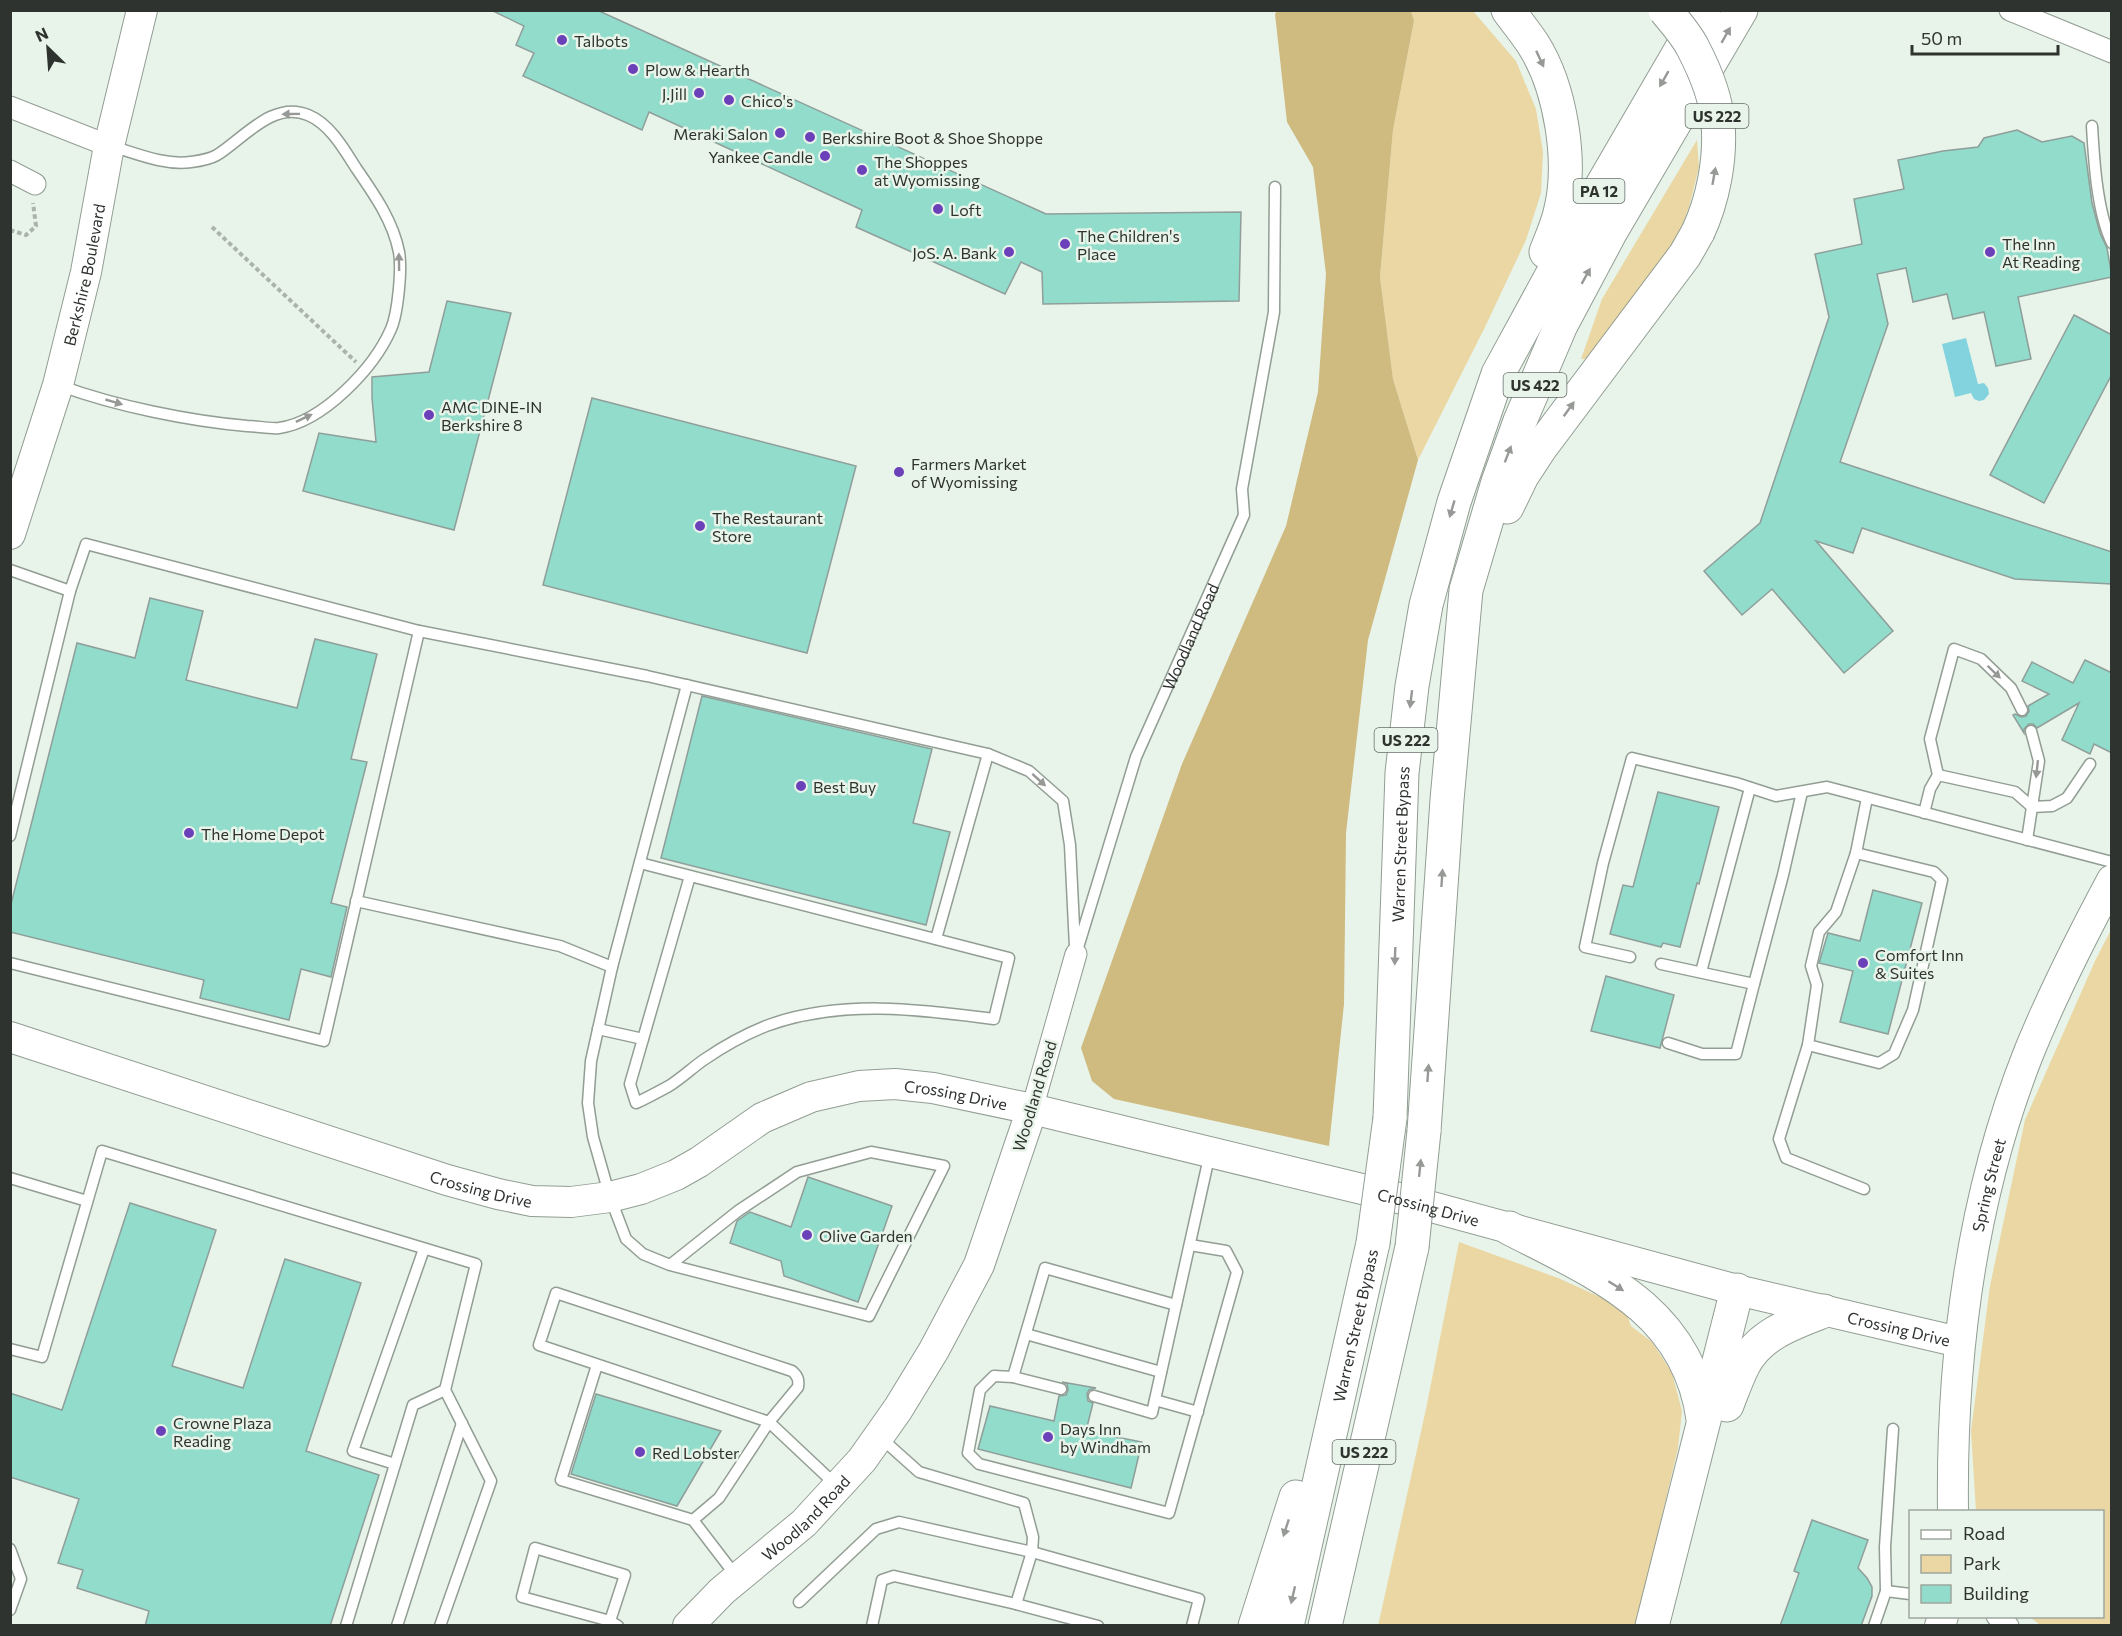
<svg xmlns="http://www.w3.org/2000/svg" width="2122" height="1636" font-family="Commissioner,sans-serif">
<rect width="100%" height="100%" fill="#e8f4e9"/>
<g fill="#ead7a3">
<polygon points="1411,11 1473,11 1516,61 1536,109 1543,152 1541,193 1526,240 1485,327 1418,460 1393,379 1380,277 1393,130 1414,21"/>
<polygon points="1697,140 1699,167 1689,207 1676,241 1590,359 1581,359 1602,299"/>
<polygon points="2111,930 2111,1625 2040,1625 2030,1617 2102,1616 2102,1512 1976,1511 1971,1431 1990,1286 2025,1120 2095,961"/>
<polygon points="1459,1242 1558,1278 1616,1304 1627,1315 1631,1326 1652,1342 1672,1373 1682,1411 1678,1448 1636,1625 1378,1626 1426,1409"/>
</g>
<polygon fill="#cfba80" points="1277,11 1411,11 1414,21 1393,130 1380,277 1393,379 1418,460 1368,640 1346,833 1344,1004 1329,1146 1114,1099 1092,1081 1081,1048 1182,764 1286,526 1318,392 1326,274 1313,167 1287,122 1275,14"/>
<polygon fill="#83d3de" points="1966,338 1978,384 1984,383 1988,388 1989,394 1984,400 1979,401 1974,399 1971,393 1955,397 1942,344"/>
<g fill="#91dccb" stroke="#8f9e9a" stroke-width="1.5">
<polygon points="491,10 597,10 1046,214 1241,212 1239,301 1043,304 1042,272 1021,262 1005,294 856,227 862,210 649,112 642,130 523,76 534,53 516,45 524,26"/>
<polygon points="2017,130 2042,142 2072,136 2084,143 2092,203 2100,233 2107,248 2112,277 2018,297 2031,359 1996,366 1984,312 1953,319 1947,294 1913,302 1906,268 1877,274 1888,324 1840,462 2112,552 2112,584 2015,579 1862,528 1853,553 1816,541 1893,631 1844,673 1772,589 1742,615 1704,571 1760,523 1829,317 1815,254 1862,244 1854,199 1904,189 1898,160 1943,151 1978,147 1984,138"/>
<polygon points="447,301 511,313 454,530 303,491 319,433 376,442 372,398 372,377 429,372"/>
<polygon points="2074,315 2112,335 2112,374 2044,503 1990,475"/>
<polygon points="592,398 856,466 807,653 543,585"/>
<polygon points="150,598 203,611 186,680 297,708 315,639 377,654 351,759 367,762 331,903 347,907 331,977 301,969 289,1020 200,998 204,980 10,932 10,908 77,643 135,658"/>
<polygon points="2085,660 2112,673 2112,753 2094,744 2090,754 2062,740 2079,703 2037,728 2033,724 2029,724 2024,729 2024,733 2013,715 2015,714 2021,717 2026,716 2029,711 2028,706 2049,694 2022,681 2032,662 2073,683"/>
<polygon points="702,696 932,749 913,823 950,832 926,925 661,858"/>
<polygon points="1658,792 1719,807 1699,884 1697,883 1680,947 1663,943 1661,947 1610,934 1623,885 1633,887"/>
<polygon points="1873,890 1922,903 1888,1034 1840,1022 1853,971 1819,963 1828,933 1860,941"/>
<polygon points="1606,976 1674,995 1660,1048 1591,1031"/>
<polygon points="808,1177 892,1206 858,1302 784,1276 781,1261 730,1243 737,1221 750,1212 791,1227"/>
<polygon points="130,1203 216,1230 172,1366 243,1388 285,1259 361,1283 306,1451 379,1475 330,1626 145,1626 149,1611 77,1588 83,1570 58,1563 79,1499 10,1477 10,1393 62,1410"/>
<polygon points="1062,1382 1096,1388 1089,1390 1087,1394 1088,1401 1093,1403 1086,1431 1142,1442 1131,1488 978,1449 990,1406 1054,1421 1059,1396 1066,1395 1068,1390 1067,1384"/>
<polygon points="596,1394 721,1431 677,1506 571,1474"/>
<polygon points="1812,1520 1868,1540 1858,1568 1867,1578 1872,1587 1872,1596 1861,1626 1780,1626 1799,1573 1794,1571"/>
</g>
<g fill="none" stroke-linecap="round" stroke-linejoin="round">
<g stroke="#929d93" stroke-width="13">
<g id="lane">
<path d="M2092,126C2094,161 2097,212 2112,243"/>
<path d="M61,386C116,406 189,421 247,426C257,426 269,429 279,428C323,422 374,368 391,329C398,313 402,269 399,252C393,221 374,194 356,168C344,149 330,124 308,115C273,100 243,139 217,155C210,159 199,161 191,162C165,166 135,153 111,146"/>
<polyline points="10,570 70,591 86,544 419,631 647,676 988,754 936,939"/>
<polyline points="2031,731 2039,761 2032,807 2052,806 2067,798 2090,764"/>
<polyline points="988,754 1029,771 1063,801 1070,845 1075,947"/>
<polyline points="1938,775 1930,739 1954,649 1981,659 2011,688 2022,710"/>
<polyline points="1924,813 1930,789 1938,775 2015,792 2032,807 2027,840"/>
<polyline points="10,836 70,591"/>
<path d="M640,863L1009,958L994,1019C919,1009 839,999 766,1026C746,1034 724,1046 705,1059C693,1067 682,1078 669,1086C658,1092 647,1098 636,1103L630,1084L690,876"/>
<polyline points="356,901 560,946 612,967"/>
<path id="s1" d="M1076,954L1136,757L1244,515L1242,489L1274,312L1275,187"/>
<polyline points="1630,957 1585,947 1603,863 1632,758 1736,783 1776,796 1827,787 2112,862"/>
<polyline points="10,963 324,1041 419,631"/>
<polyline points="1661,964 1754,984 1783,875 1802,792"/>
<polyline points="1701,972 1750,788"/>
<polyline points="598,1029 643,1039"/>
<polyline points="1668,1043 1702,1054 1736,1054 1754,984"/>
<polyline points="1808,1045 1879,1063 1894,1054 1913,1010 1942,880 1934,872 1856,853"/>
<polyline points="10,1178 87,1201"/>
<polyline points="1864,1189 1786,1158 1779,1139 1808,1045 1817,985 1811,966 1819,932 1836,912 1856,853 1867,798"/>
<polyline points="670,1265 738,1211 797,1172 871,1152 944,1166 869,1316 670,1265 643,1254 626,1239 610,1197 593,1137 588,1103 591,1061 612,967 687,685"/>
<polyline points="1026,1334 1161,1372"/>
<polyline points="10,1349 42,1357 102,1151 476,1264 445,1390 491,1481 440,1626"/>
<path d="M597,1365L561,1480L693,1520L719,1498L769,1422L798,1387C799,1380 798,1376 792,1371L556,1293L539,1345L769,1422L836,1485"/>
<polyline points="1013,1377 994,1376 980,1390 968,1453 979,1464 1169,1513 1237,1272 1226,1251 1190,1245"/>
<polyline points="1061,1389 1013,1377 1045,1268 1176,1305"/>
<polyline points="1094,1396 1152,1413 1210,1153"/>
<polyline points="1155,1400 1198,1412"/>
<polyline points="881,1438 919,1472 1024,1503 1033,1537 1032,1552 1016,1604"/>
<polyline points="395,1464 353,1451 424,1249"/>
<polyline points="693,1520 736,1576"/>
<polyline points="10,1549 21,1579 10,1610"/>
<polyline points="1886,1591 1885,1547 1893,1429"/>
<polyline points="799,1602 876,1529 899,1522 1032,1552 1199,1599 1192,1626"/>
<polyline points="346,1626 413,1405 445,1390"/>
<polyline points="397,1626 462,1423"/>
<polyline points="607,1626 610,1621 625,1575 535,1548 522,1597 610,1621 618,1626"/>
<polyline points="872,1626 882,1580 894,1576 1016,1604 1098,1626"/>
<polyline points="1874,1626 1886,1591 1910,1594"/>
</g>
</g>
<g stroke="#929d93" stroke-width="23">
<g id="street">
<polyline points="2010,10 2112,52"/>
<polyline points="10,107 109,146"/>
<polyline points="10,171 35,184"/>
<polyline points="1032,1109 1076,954"/>
<polyline points="1997,1616 2008,1626"/>
</g>
</g>
<g stroke="#929d93" stroke-width="32">
<g id="secondary">
<path id="s2" d="M10,534L58,385L86,272L109,146L142,10"/>
<path id="s3" d="M10,1037L447,1180L498,1194L532,1201L571,1202L610,1197L641,1189L676,1175L699,1162L762,1118L811,1097L859,1086L895,1084L933,1088L1032,1109L1395,1197L1737,1290L1959,1342"/>
<path id="s4" d="M1953,1512C1951,1356 1971,1198 2029,1052C2053,993 2082,936 2112,880"/>
<path id="s5" d="M688,1626L722,1591L804,1523L862,1460L898,1409L934,1350L979,1265L1032,1109"/>
<polyline points="1940,1626 1943,1616"/>
</g>
</g>
<g stroke="#929d93" stroke-width="35">
<g id="highway">
<path d="M1508,10C1516,21 1525,32 1533,44C1561,88 1573,163 1560,213C1557,226 1551,239 1546,252"/>
<polyline points="1507,507 1522,476 1541,447 1685,255 1698,232"/>
<path id="s6" d="M1390,1118L1402,773L1412,686L1426,605L1454,502L1498,374L1583,218L1704,10"/>
<polyline points="1424,1131 1447,800 1466,590 1498,482 1520,421 1561,325 1610,233 1741,10"/>
<path d="M1509,1228C1596,1273 1688,1309 1703,1419"/>
<path d="M1727,1405C1732,1392 1737,1378 1743,1366C1759,1334 1793,1323 1824,1311"/>
<polyline points="1255,1626 1296,1497"/>
<path id="s7" d="M1287,1626L1373,1243"/>
<polyline points="1325,1626 1412,1247"/>
<polyline points="1652,1626 1737,1290"/>
</g>
</g>
<g stroke="#abb4ac" stroke-width="4" stroke-dasharray="4.5 3" stroke-linecap="butt">
<polyline points="212,227 356,362"/>
<polyline points="10,230 26,235 36,226 33,203"/>
</g>
<use href="#lane" stroke="#fff" stroke-width="10"/>
<use href="#street" stroke="#fff" stroke-width="21"/>
<use href="#secondary" stroke="#fff" stroke-width="30"/>
<use href="#highway" stroke="#fff" stroke-width="33"/>
<g stroke="#929d93" stroke-width="35" stroke-linecap="butt">
<g id="highway-bridge">
<path d="M1665,10C1675,22 1686,34 1693,48C1704,69 1716,98 1718,123C1721,159 1713,200 1698,232"/>
<polyline points="1373,1243 1390,1118"/>
<polyline points="1412,1247 1424,1131"/>
</g>
</g>
<use href="#highway-bridge" stroke="#fff" stroke-width="33"/>
</g>
<defs><path id="oneway-solid" d="M-6-.8H1V-3.2L6.5 0L1 3.2V.8H-6Z" transform="scale(1.5)"/></defs>
<g fill="#979997">
<use href="#oneway-solid" transform="translate(1726 35) rotate(-60)"/>
<use href="#oneway-solid" transform="translate(1540 59) rotate(65)"/>
<use href="#oneway-solid" transform="translate(1664 79) rotate(120)"/>
<use href="#oneway-solid" transform="translate(291 114) rotate(179)"/>
<use href="#oneway-solid" transform="translate(1714 176) rotate(-80)"/>
<use href="#oneway-solid" transform="translate(399 262) rotate(-91)"/>
<use href="#oneway-solid" transform="translate(1586 276) rotate(-61)"/>
<use href="#oneway-solid" transform="translate(114 402) rotate(16)"/>
<use href="#oneway-solid" transform="translate(1569 409) rotate(-54)"/>
<use href="#oneway-solid" transform="translate(304 418) rotate(-25)"/>
<use href="#oneway-solid" transform="translate(1508 454) rotate(-69)"/>
<use href="#oneway-solid" transform="translate(1452 509) rotate(106)"/>
<use href="#oneway-solid" transform="translate(1994 672) rotate(44)"/>
<use href="#oneway-solid" transform="translate(1411 699) rotate(97)"/>
<use href="#oneway-solid" transform="translate(2037 769) rotate(96)"/>
<use href="#oneway-solid" transform="translate(1039 780) rotate(42)"/>
<use href="#oneway-solid" transform="translate(1442 878) rotate(-86)"/>
<use href="#oneway-solid" transform="translate(1395 956) rotate(92)"/>
<use href="#oneway-solid" transform="translate(1428 1073) rotate(-86)"/>
<use href="#oneway-solid" transform="translate(1420 1168) rotate(-84)"/>
<use href="#oneway-solid" transform="translate(1616 1286) rotate(32)"/>
<use href="#oneway-solid" transform="translate(1286 1528) rotate(108)"/>
<use href="#oneway-solid" transform="translate(1293 1595) rotate(103)"/>
</g>
<g fill="#6a41b9" stroke="#e8f4e9" stroke-width="2">
<circle cx="562" cy="40" r="6"/>
<circle cx="633" cy="69" r="6"/>
<circle cx="699" cy="93" r="6"/>
<circle cx="729" cy="100" r="6"/>
<circle cx="780" cy="133" r="6"/>
<circle cx="810" cy="137" r="6"/>
<circle cx="825" cy="156" r="6"/>
<circle cx="862" cy="170" r="6"/>
<circle cx="938" cy="209" r="6"/>
<circle cx="1065" cy="244" r="6"/>
<circle cx="1009" cy="252" r="6"/>
<circle cx="1990" cy="252" r="6"/>
<circle cx="429" cy="415" r="6"/>
<circle cx="899" cy="472" r="6"/>
<circle cx="700" cy="526" r="6"/>
<circle cx="801" cy="786" r="6"/>
<circle cx="189" cy="833" r="6"/>
<circle cx="1863" cy="963" r="6"/>
<circle cx="807" cy="1235" r="6"/>
<circle cx="161" cy="1431" r="6"/>
<circle cx="1048" cy="1437" r="6"/>
<circle cx="640" cy="1452" r="6"/>
</g>
<g text-anchor="middle" dominant-baseline="central" stroke-width="5" stroke-linejoin="round" paint-order="stroke">
<g fill="#e8f4e9" stroke="#666d67" stroke-width="1.5">
<rect x="1685.5" y="104" width="63" height="24" rx="4.5"/>
<rect x="1573.5" y="179" width="51" height="24" rx="4.5"/>
<rect x="1503.5" y="373" width="63" height="24" rx="4.5"/>
<rect x="1374.5" y="728" width="63" height="24" rx="4.5"/>
<rect x="1332.5" y="1440" width="63" height="24" rx="4.5"/>
</g>
<g font-size="15" font-weight="bold" fill="#2f332f">
<text x="1717" y="116">US 222</text>
<text x="1599" y="191">PA 12</text>
<text x="1535" y="385">US 422</text>
<text x="1406" y="740">US 222</text>
<text x="1364" y="1452">US 222</text>
</g>
<g font-size="16" fill="#2f332f" stroke="#e8f4e9" text-anchor="start">
<text x="574" y="40">Talbots</text>
<text x="645" y="69">Plow &amp; Hearth</text>
<text x="687" y="93" text-anchor="end">J.Jill</text>
<text x="741" y="100">Chico's</text>
<text x="768" y="133" text-anchor="end">Meraki Salon</text>
<text x="822" y="137">Berkshire Boot &amp; Shoe Shoppe</text>
<text x="813" y="156" text-anchor="end">Yankee Candle</text>
<text x="874" y="161">The Shoppes<tspan x="874" dy="18">at Wyomissing</tspan></text>
<text x="950" y="209">Loft</text>
<text x="1077" y="235">The Children's<tspan x="1077" dy="18">Place</tspan></text>
<text x="2002" y="243">The Inn<tspan x="2002" dy="18">At Reading</tspan></text>
<text x="997" y="252" text-anchor="end">JoS. A. Bank</text>
<text x="441" y="406">AMC DINE-IN<tspan x="441" dy="18">Berkshire 8</tspan></text>
<text x="911" y="463">Farmers Market<tspan x="911" dy="18">of Wyomissing</tspan></text>
<text x="712" y="517">The Restaurant<tspan x="712" dy="18">Store</tspan></text>
<text x="813" y="786">Best Buy</text>
<text x="201" y="833">The Home Depot</text>
<text x="1875" y="954">Comfort Inn<tspan x="1875" dy="18">&amp; Suites</tspan></text>
<text x="819" y="1235">Olive Garden</text>
<text x="173" y="1422">Crowne Plaza<tspan x="173" dy="18">Reading</tspan></text>
<text x="1060" y="1428">Days Inn<tspan x="1060" dy="18">by Windham</tspan></text>
<text x="652" y="1452">Red Lobster</text>
</g>
<g font-size="16" fill="#2f332f" stroke="#e8f4e9">
<text stroke="none"><textPath href="#s2" startOffset="270">Berkshire Boulevard</textPath></text>
<text stroke="none"><textPath href="#s1" startOffset="338">Woodland Road</textPath></text>
<text stroke="none"><textPath href="#s6" startOffset="274">Warren Street Bypass</textPath></text>
<text stroke="none"><textPath href="#s3" startOffset="999">Crossing Drive</textPath></text>
<text transform="translate(1034 1096) rotate(-73)">Woodland Road</text>
<text stroke="none"><textPath href="#s4" startOffset="330">Spring Street</textPath></text>
<text stroke="none"><textPath href="#s3" startOffset="495">Crossing Drive</textPath></text>
<text stroke="none"><textPath href="#s3" startOffset="1485">Crossing Drive</textPath></text>
<text stroke="none"><textPath href="#s7" startOffset="308">Warren Street Bypass</textPath></text>
<text stroke="none"><textPath href="#s3" startOffset="1971">Crossing Drive</textPath></text>
<text stroke="none"><textPath href="#s5" startOffset="160">Woodland Road</textPath></text>
</g>
</g>
<rect width="2122" height="1636" fill="none" stroke="#2f332f" stroke-width="24"/>
<rect x="1909" y="1510" width="195" height="108" fill="#e8f4e9" stroke="#9ea79f" stroke-width="1.5"/>
<rect x="1921" y="1530" width="30" height="9" fill="#ffffff" stroke="#9ea79f" stroke-width="1.5"/>
<text x="1963" y="1540" font-size="18" fill="#2f332f">Road</text>
<rect x="1921" y="1555" width="30" height="18" fill="#ead7a3" stroke="#9ea79f" stroke-width="1.5"/>
<text x="1963" y="1570" font-size="18" fill="#2f332f">Park</text>
<rect x="1921" y="1585" width="30" height="18" fill="#91dccb" stroke="#9ea79f" stroke-width="1.5"/>
<text x="1963" y="1600" font-size="18" fill="#2f332f">Building</text>
<g transform="translate(48 48) rotate(335)" stroke="#e8f4e9" stroke-width="4.5" paint-order="stroke">
<path d="M0-4.5L10 22L0 15L-10 22Z" fill="#2f332f"/>
<text y="-9" font-size="16" font-weight="bold" text-anchor="middle" fill="#2f332f">N</text>
</g>
<path d="M1912 45v9h146v-9" fill="none" stroke="#2f332f" stroke-width="3"/>
<text x="1921" y="45" font-size="18" fill="#2f332f" stroke="#e8f4e9" stroke-width="4.5" paint-order="stroke">50 m</text>
</svg>
